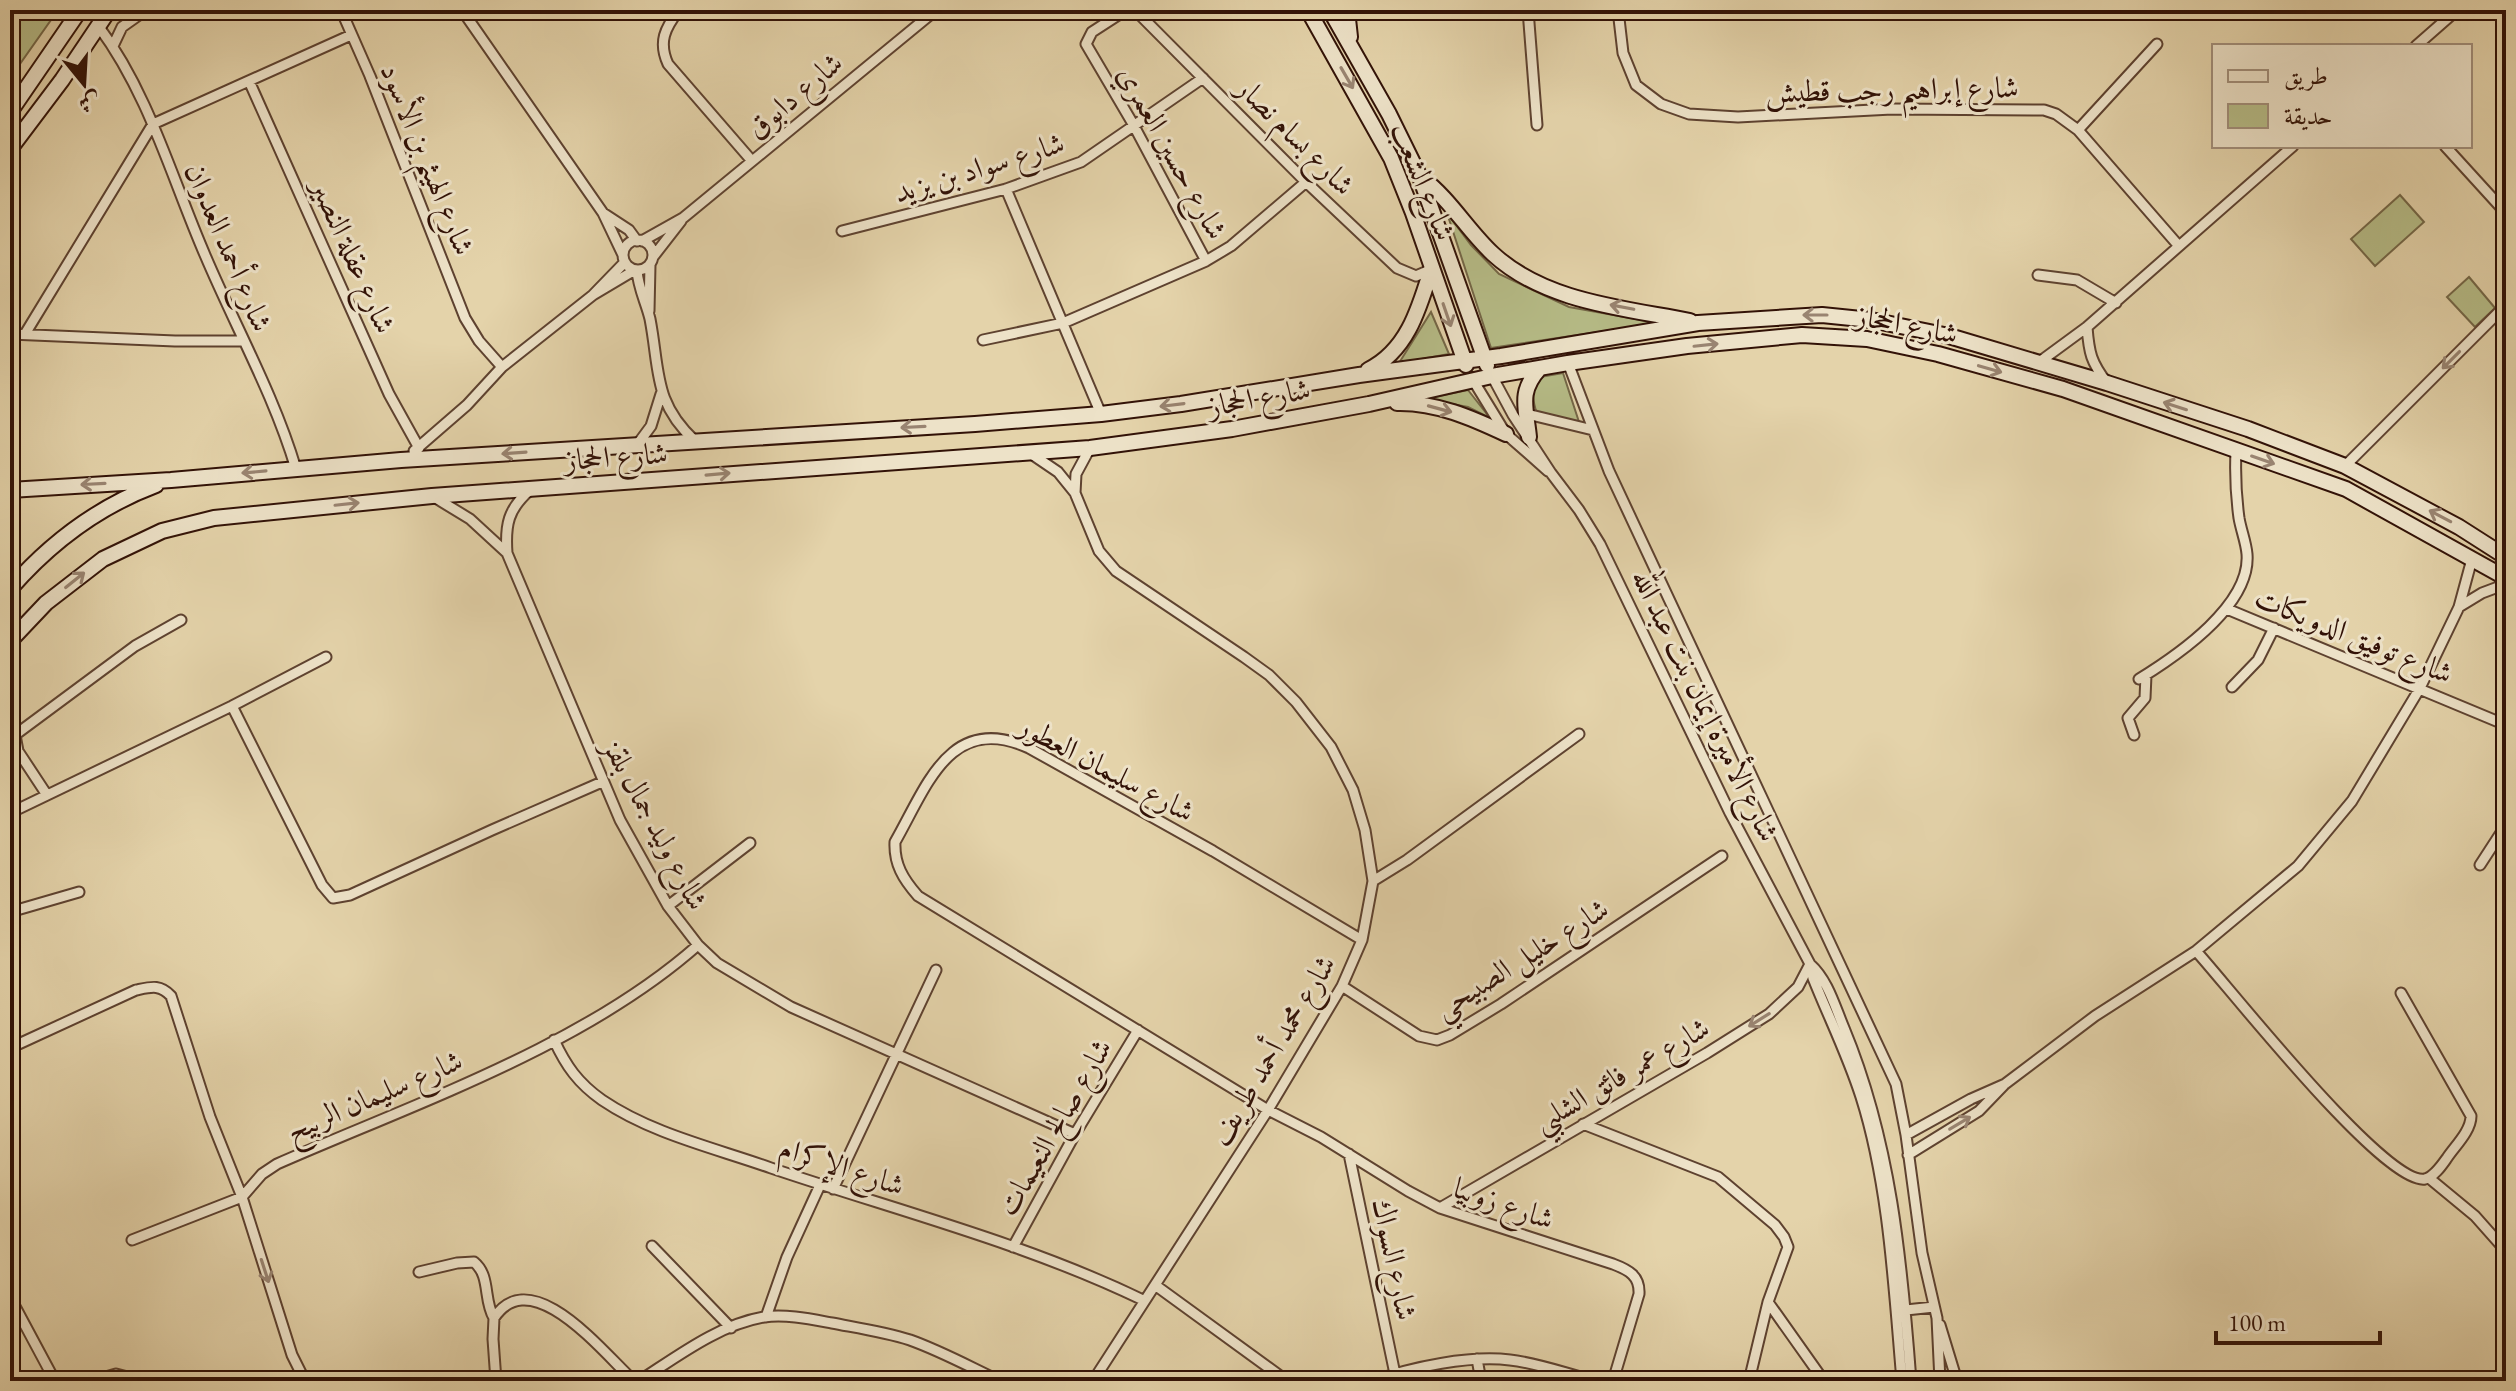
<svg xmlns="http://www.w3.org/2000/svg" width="2516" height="1391" font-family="'EB Garamond',Amiri,serif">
	<rect width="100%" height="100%" fill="#e4d3aa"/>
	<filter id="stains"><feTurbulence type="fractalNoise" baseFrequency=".0025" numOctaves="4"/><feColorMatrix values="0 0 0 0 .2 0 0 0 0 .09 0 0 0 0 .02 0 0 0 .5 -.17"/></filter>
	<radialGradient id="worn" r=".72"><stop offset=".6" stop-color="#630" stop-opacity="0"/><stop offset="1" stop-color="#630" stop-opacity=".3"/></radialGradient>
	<!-- green -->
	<path fill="#b6bc87" stroke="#746747" stroke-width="2" d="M 10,10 L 58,10 L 10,78 Z
		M 2400,195 L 2424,222 L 2375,266 L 2351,239 Z
		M 1447,213 L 1471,245 L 1499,274 L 1569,307 L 1658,323 L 1491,348 Z
		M 2469,277 L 2495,308 L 2475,327 L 2447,297 Z
		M 1431,312 L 1449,354 L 1399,363 Z
		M 1563,373 L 1580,425 L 1537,414 C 1532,399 1531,390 1540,377 Z
		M 1468,390 L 1490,418 L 1468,407 L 1424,399 Z"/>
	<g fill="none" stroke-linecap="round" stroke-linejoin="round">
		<defs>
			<path id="street" d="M 341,10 L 370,76 L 465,318 L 479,341 L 502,367
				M 462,10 L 603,213 L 623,255
				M 679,10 C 665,28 658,42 668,64 L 752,161
				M 1126,10 L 1092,32 L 1086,44 L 1133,124 L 1206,261
				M 1135,10 L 1306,182 L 1397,268 L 1416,276 L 1430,270
				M 1528,10 L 1537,125
				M 1618,10 L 1623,53 L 1636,85 L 1661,104 L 1689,114 L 1738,117 L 1892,109 L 2044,110 L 2056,114 L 2078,130 L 2178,245
				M 99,27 C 149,94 172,179 205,255 C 235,326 274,395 296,469
				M 113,46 L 122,27 L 146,10
				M 2416,46 L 2457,10
				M 249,81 L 389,394 L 419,448
				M 2078,130 L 2157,44
				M 2445,146 L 2506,213
				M 1006,189 L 1101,414
				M 603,213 L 629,230 L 637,241
				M 842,231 L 1006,189 L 1081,162 L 1203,78
				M623 255a15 15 0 1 1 30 0a15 15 0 1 1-30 0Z
				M 642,241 L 683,218 L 936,10
				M 653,257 L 681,221
				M 637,270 C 638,288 646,302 650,319 C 660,371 653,402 695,441
				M 2038,275 L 2077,280 L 2116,303
				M 593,295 L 625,262
				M 649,311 L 650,265
				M 2087,327 C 2089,353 2091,362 2107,383
				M 10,334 L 175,341 L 243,341
				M 25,334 L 153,124 L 351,35
				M 983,340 L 1063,323 L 1206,261 L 1231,246 L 1306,182
				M 1568,363 L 1609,471 L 1896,1084 L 1906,1135 L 1922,1253 L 1937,1318 L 1940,1381
				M 2038,363 L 2087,327 L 2293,146
				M 1492,376 L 1513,415 L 1551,473 L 1579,510 L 1600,544 L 1730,813 L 1810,964 L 1813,978 C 1829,1018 1848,1056 1861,1097 C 1889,1185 1894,1290 1902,1381
				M 1473,380 L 1506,434 L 1548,471
				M 1527,414 L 1593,430
				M 637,445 L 651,426 L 661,394
				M 1090,448 L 1076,474 L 1075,493 L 1099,551 L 1116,571 L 1244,657 L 1269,675 L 1296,702 L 1331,747 L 1353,790 L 1365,830 L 1373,881 L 1362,940 L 1342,986 L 1268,1110 L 1093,1381
				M 414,451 L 467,405 L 502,367 L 593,295 L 635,270
				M 1030,453 L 1058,472 L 1075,493
				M 2345,466 L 2506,305
				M 530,490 C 508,509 505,525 507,553 L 620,820 L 668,906 L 698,945 L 717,963 L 791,1007 L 1075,1134
				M 434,497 L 470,519 L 507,553
				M 2459,607 L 2482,593 L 2506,584
				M 2227,609 L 2506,725
				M 2139,679 C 2178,655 2251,605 2247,554 C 2246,542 2241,530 2239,518 C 2236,496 2235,473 2236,451
				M 2232,687 L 2258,660 L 2274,628
				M 232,706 L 322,885 L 333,898 L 350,895 L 492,830 L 602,782
				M 2134,735 L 2128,718 L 2145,698 L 2146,675
				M 47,795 L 18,751 L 15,735 L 135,646 L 181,620
				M 10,813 L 232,706 L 326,657
				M 2480,865 L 2506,825
				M 1373,881 L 1407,860 L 1579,734
				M 668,906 L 750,843
				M 10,912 L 79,892
				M 1362,940 L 1213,851 L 1029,748 C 950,712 927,786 895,842 C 894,864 903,879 918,896 L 1268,1110 L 1321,1137 L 1408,1191 L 1440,1208 L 1613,1264 C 1629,1270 1640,1276 1639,1294 L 1613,1381
				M 2196,951 C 2228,986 2385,1186 2425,1179 C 2434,1177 2442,1165 2447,1158 C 2455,1146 2471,1131 2471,1116 L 2401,993
				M 1810,964 C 1828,980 1835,1007 1844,1028 C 1891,1141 1902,1261 1911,1381
				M 1342,986 L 1419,1036 L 1437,1040 L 1450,1035 L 1501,1004 L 1722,856
				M 10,1023 L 17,1044
				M 554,1040 C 566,1066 578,1083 602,1100 C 652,1134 715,1148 771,1168 C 895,1210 1025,1243 1143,1300
				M 10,1048 L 136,990 C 151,987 160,984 171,996 L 210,1117 L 242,1197 L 292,1355 L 305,1381
				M 1583,1124 L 1718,1177 L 1775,1225 L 1784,1237 L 1788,1247 L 1768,1302 L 1749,1381
				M 1906,1135 L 1971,1099 L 2005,1084
				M 1349,1154 L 1395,1374
				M 1908,1155 L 1979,1111 L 2005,1084 L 2095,1016 L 2196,951 L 2298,866 L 2352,801 L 2420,688 L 2459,607 L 2472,559
				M 2429,1178 L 2475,1216 L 2506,1251
				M 833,1189 L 936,970
				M 1440,1208 L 1707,1053 L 1769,1014 L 1798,987 L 1810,964
				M 132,1240 L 242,1197 L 262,1174 L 277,1164 C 416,1103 584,1046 698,945
				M 652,1246 L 731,1328
				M 1013,1247 L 1075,1134 L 1138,1030
				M 419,1272 L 457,1263 L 474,1262 C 491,1276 483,1300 494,1318
				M 1155,1285 L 1287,1381
				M 10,1297 L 55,1381
				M 1768,1302 L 1824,1381
				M 1906,1310 L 1934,1307
				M 766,1317 L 787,1257 L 820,1185
				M 1940,1325 L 1957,1381
				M 1477,1359 L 1481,1381
				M 92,1381 L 116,1374 L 143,1381
				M 496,1381 L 493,1339 L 494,1318 C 532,1261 605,1355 634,1381
				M 639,1381 C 678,1356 718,1325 764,1317 C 786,1314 810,1319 832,1323 C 858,1328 885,1332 910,1340 C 941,1351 970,1367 1000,1381
				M 1374,1381 C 1411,1367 1471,1355 1510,1360 C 1538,1363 1567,1374 1595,1381"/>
			<path id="secondary" d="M 1308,10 L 1391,158 L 1413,213 L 1466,365
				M 1330,10 L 1389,114 L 1420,177 L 1487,365
				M 1347,10 L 1350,37
				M 10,112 L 80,10
				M 10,149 L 62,80 L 109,10
				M 1422,178 C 1450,199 1468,231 1493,254 C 1545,302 1624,308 1690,321
				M 1368,370 C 1407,351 1419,309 1431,270
				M 1397,403 C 1436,402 1472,418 1506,434
				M 1529,437 C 1526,407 1518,392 1540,368
				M 10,490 L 171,480 L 401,460 L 975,424 L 1101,414 L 1181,404 L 1359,375 L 1501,356 L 1698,323 L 1822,315 L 1871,320 L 1949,336 L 2107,383 L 2248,429 L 2345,466 L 2459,527 L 2506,557
				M 10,589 C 51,542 97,507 156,485
				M 10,641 L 46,603 L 103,559 L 162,531 L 214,518 L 432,496 L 1090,448 L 1232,429 L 1369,404 L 1492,376 L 1568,363 L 1687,346 L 1802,335 L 1867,339 L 1938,354 L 2063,389 L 2346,489 L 2506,578"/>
		</defs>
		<!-- street casing -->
		<use href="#street" stroke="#5e4230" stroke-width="13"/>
		<!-- secondary casing -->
		<use href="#secondary" stroke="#321207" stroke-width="18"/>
		<!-- street -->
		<use href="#street" stroke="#ede2c8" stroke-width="9"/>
		<!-- secondary -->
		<use href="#secondary" stroke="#ede2c8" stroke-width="14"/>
	</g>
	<!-- one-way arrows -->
	<defs><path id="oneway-shaft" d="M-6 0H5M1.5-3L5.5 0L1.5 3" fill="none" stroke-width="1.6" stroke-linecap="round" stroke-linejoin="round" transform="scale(2)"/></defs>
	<g stroke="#998471">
		<use href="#oneway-shaft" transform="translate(1347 78) rotate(60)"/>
		<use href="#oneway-shaft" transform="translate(1622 307) rotate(-169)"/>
		<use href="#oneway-shaft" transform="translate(1447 315) rotate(71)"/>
		<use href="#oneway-shaft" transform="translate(1815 315) rotate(180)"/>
		<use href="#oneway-shaft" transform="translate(1706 345) rotate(-6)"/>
		<use href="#oneway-shaft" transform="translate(2451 360) rotate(135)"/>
		<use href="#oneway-shaft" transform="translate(1990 369) rotate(16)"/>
		<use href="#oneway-shaft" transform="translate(1172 405) rotate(173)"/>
		<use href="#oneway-shaft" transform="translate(2175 406) rotate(-162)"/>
		<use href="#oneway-shaft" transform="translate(1440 409) rotate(15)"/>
		<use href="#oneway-shaft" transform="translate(913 427) rotate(177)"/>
		<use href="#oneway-shaft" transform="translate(514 453) rotate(176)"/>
		<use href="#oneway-shaft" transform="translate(2263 460) rotate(19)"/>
		<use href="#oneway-shaft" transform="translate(254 472) rotate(175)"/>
		<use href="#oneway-shaft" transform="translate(718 474) rotate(-5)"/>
		<use href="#oneway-shaft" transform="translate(93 484) rotate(177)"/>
		<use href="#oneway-shaft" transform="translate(347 504) rotate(-6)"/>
		<use href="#oneway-shaft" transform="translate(2440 516) rotate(-152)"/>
		<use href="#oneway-shaft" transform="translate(75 580) rotate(-39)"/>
		<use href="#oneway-shaft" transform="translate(1759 1020) rotate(148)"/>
		<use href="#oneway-shaft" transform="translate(1960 1123) rotate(-31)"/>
		<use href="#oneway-shaft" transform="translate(265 1271) rotate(72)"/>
	</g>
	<g text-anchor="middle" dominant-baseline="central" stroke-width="6" stroke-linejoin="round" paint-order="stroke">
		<!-- street labels -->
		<g font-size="30" fill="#321207" stroke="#ede2c8">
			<text transform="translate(1892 89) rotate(-1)">شارع إبراهيم رجب قطيش</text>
			<text transform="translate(794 95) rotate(-40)">شارع دابوق</text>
			<text transform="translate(1296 136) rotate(45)">شارع بسام نصار</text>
			<text transform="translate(1173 152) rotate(61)">شارع حسين العمري</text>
			<text transform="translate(428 159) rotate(68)">شارع الهيثم بن الأسود</text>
			<text transform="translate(979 167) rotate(-17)">شارع سواد بن يزيد</text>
			<text transform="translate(1424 181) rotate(68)">شارع الشعب</text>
			<text transform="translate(229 247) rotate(67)">شارع أحمد العدوان</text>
			<text transform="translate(354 256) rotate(66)">شارع عقلة النصير</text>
			<text transform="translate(1907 324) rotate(11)">شارع الحجاز</text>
			<text transform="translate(1259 397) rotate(-10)">شارع الحجاز</text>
			<text transform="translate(616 456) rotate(-4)">شارع الحجاز</text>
			<text transform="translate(2354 635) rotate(22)">شارع توفيق الدويكات</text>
			<text transform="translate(1706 705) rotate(64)">شارع الأميرة إيمان بنت عبد الله</text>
			<text transform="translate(1107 768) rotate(28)">شارع سليمان العطور</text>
			<text transform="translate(656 824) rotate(62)">شارع وليد جمال بلقز</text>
			<text transform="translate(1521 958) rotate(-32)">شارع خليل الصبيحي</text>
			<text transform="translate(1272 1050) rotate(-59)">شارع محمد أحمد طريف</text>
			<text transform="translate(1621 1074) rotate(-30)">شارع عمر فائق الشلبي</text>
			<text transform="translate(374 1095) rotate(-23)">شارع سليمان الربيح</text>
			<text transform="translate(1054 1127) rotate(-60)">شارع صالح النعيمات</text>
			<text transform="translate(842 1166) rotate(18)">شارع الإكرام</text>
			<text transform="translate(1504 1203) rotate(19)">شارع زوبيا</text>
			<text transform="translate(1395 1259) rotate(78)">شارع السواك</text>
		</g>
	</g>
	<!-- margin -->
	<rect width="2516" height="1391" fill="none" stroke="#e4d3aa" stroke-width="40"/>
	<rect x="12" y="12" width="2492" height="1367" fill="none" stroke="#321207" stroke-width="4"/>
	<rect x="20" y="20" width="2476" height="1351" fill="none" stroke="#321207" stroke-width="2"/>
	<!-- legend -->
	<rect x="2212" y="44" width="260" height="104" fill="#ede2c8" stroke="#a28f7b" stroke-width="2"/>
	<rect x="2228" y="70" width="40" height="12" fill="#ede2c8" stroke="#a28f7b" stroke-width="2"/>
	<text x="2284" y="84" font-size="24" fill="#321207">طريق</text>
	<rect x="2228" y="104" width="40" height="24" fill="#b6bc87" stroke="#a28f7b" stroke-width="2"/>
	<text x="2284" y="124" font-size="24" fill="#321207">حديقة</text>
	<!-- north arrow -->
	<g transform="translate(84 84) rotate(162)" stroke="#ede2c8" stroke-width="6" paint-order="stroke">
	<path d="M0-6L14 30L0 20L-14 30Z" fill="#321207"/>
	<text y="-12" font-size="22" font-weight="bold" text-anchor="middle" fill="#321207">ش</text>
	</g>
	<!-- scale -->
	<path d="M2216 1331v12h164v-12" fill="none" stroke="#321207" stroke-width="4"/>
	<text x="2228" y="1331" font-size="24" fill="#321207" stroke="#ede2c8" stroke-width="6" paint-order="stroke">100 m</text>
	<rect width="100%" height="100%" filter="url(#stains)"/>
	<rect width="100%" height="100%" fill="url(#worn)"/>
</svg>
